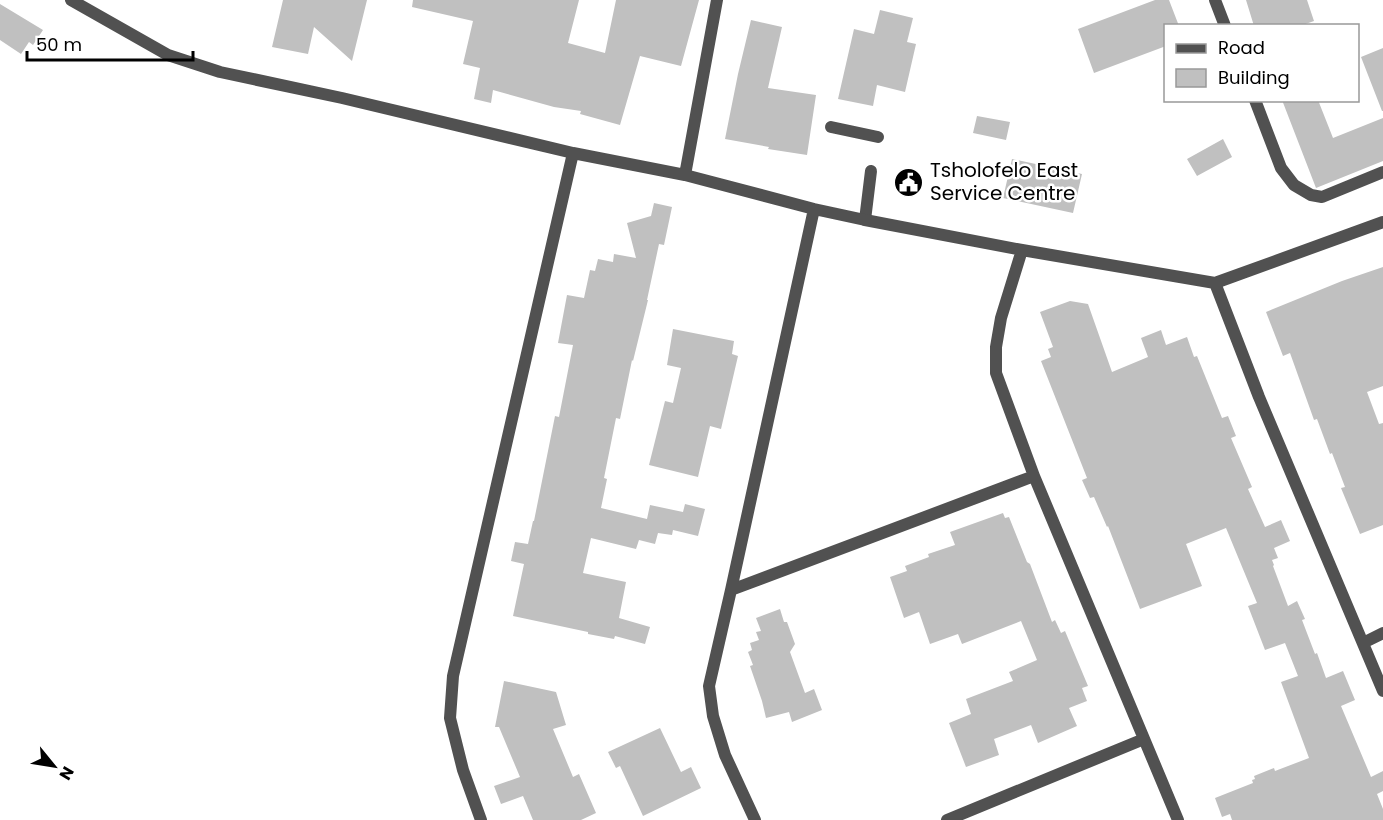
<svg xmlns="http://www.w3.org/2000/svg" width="1383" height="820" font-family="Poppins,sans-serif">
	<rect width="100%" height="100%" fill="#fff"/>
	<!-- building -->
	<path fill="#c0c0c0" d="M 283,0 L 367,0 L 352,61 L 314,27 L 308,54 L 272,47 Z
		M 413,0 L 579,0 L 568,43 L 605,53 L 616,0 L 699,0 L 681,66 L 640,56 L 620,125 L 580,114 L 581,111 L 554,107 L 493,90 L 491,103 L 474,99 L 480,68 L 463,64 L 473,21 L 412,7 Z
		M 1155,0 L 1169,0 L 1179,26 L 1166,26 L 1166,46 L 1094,73 L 1078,29 Z
		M 1246,0 L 1307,0 L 1314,21 L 1300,26 L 1254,26 Z
		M 0,4 L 43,30 L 33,45 L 29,42 L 21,54 L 0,40 Z
		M 880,10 L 913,18 L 907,42 L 916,44 L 905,92 L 877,85 L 873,106 L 838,99 L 854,29 L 874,34 Z
		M 751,20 L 782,27 L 768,88 L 816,95 L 807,155 L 768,149 L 769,147 L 725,139 L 738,74 Z
		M 1383,48 L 1383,111 L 1382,111 L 1361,57 Z
		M 1282,100 L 1318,100 L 1333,138 L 1383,118 L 1383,161 L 1316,188 Z
		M 977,116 L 1010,122 L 1006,140 L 973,133 Z
		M 1223,139 L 1232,157 L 1197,176 L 1187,159 Z
		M 1012,159 L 1082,174 L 1073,213 L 1003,198 Z
		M 654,203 L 672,207 L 664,245 L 659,244 L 647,300 L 648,300 L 633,361 L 632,360 L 620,419 L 616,418 L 604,478 L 607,479 L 601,508 L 647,519 L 650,505 L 683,512 L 685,504 L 705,509 L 698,536 L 673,530 L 672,535 L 658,533 L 655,544 L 639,540 L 636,549 L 591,538 L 583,573 L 626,582 L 619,618 L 650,627 L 645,644 L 615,636 L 614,639 L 588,634 L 588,632 L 513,616 L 524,564 L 511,561 L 515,542 L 528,544 L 533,521 L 534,521 L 555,416 L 559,417 L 573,345 L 558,343 L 567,295 L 584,298 L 590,270 L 595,271 L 598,259 L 613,262 L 614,254 L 636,258 L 627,223 L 651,216 Z
		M 1383,267 L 1383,386 L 1367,392 L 1379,424 L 1383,423 L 1383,525 L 1360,534 L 1341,488 L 1345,487 L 1332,453 L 1330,454 L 1317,419 L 1314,420 L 1290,353 L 1283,356 L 1266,312 L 1342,281 Z
		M 1070,301 L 1088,304 L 1112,372 L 1148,357 L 1141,338 L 1161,330 L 1166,345 L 1187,337 L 1194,357 L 1197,356 L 1222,418 L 1228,416 L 1236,436 L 1231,438 L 1252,487 L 1248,489 L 1265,527 L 1281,520 L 1290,541 L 1274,548 L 1278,558 L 1272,560 L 1274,565 L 1273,566 L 1288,606 L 1297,601 L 1305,619 L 1302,620 L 1315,654 L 1317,653 L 1326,678 L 1343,671 L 1355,700 L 1341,706 L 1371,777 L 1383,771 L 1383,791 L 1377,794 L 1383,809 L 1383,820 L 1232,820 L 1230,814 L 1222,817 L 1215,798 L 1253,783 L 1252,780 L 1255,779 L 1254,776 L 1274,768 L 1275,771 L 1309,758 L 1281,682 L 1298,676 L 1285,643 L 1265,650 L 1248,606 L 1257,603 L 1226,528 L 1186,544 L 1202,586 L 1140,609 L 1108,526 L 1107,527 L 1094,497 L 1090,498 L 1082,480 L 1087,478 L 1041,361 L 1051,357 L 1048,349 L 1053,347 L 1040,312 Z
		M 673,329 L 734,341 L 732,354 L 738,356 L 721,429 L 710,426 L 698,477 L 649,465 L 665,401 L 673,403 L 681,368 L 667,365 Z
		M 1003,513 L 1005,518 L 1009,517 L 1027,562 L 1030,564 L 1052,622 L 1055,620 L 1061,633 L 1065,631 L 1088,686 L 1082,688 L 1087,701 L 1069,708 L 1077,726 L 1038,743 L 1031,725 L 994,739 L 999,755 L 966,767 L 949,723 L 971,714 L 966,699 L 1013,681 L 1009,672 L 1037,660 L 1021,621 L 962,644 L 958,634 L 930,644 L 919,612 L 904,618 L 890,577 L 907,571 L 905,566 L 929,557 L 928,554 L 955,545 L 950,532 Z
		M 780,609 L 784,622 L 787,622 L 795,644 L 790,652 L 805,693 L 814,689 L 822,710 L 792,722 L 789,712 L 766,718 L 762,701 L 750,666 L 753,665 L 748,652 L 752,650 L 750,643 L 759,640 L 756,632 L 761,631 L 756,618 Z
		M 504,681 L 556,692 L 566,725 L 553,729 L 573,777 L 579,774 L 596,813 L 581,820 L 533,820 L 523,796 L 501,804 L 494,786 L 520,777 L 499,727 L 495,727 Z
		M 660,728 L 681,772 L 691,767 L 701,788 L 643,816 L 620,766 L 616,768 L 608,752 Z"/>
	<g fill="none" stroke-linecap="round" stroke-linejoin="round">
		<!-- lane -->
		<path stroke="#515151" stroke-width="12" d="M 831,127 L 878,137
			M 865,220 L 871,171"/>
		<!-- street -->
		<path stroke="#515151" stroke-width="12" d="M 71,0 L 168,55 L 220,72 L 342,98 L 573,153 L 685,175 L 814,209 L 865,220 L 1022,250 L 1215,283 L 1383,222
			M 1215,0 L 1225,26
			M 1255,100 L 1281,168 L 1294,185 L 1311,195 L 1322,197 L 1383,172
			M 685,175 L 717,0
			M 1022,250 L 1001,318 L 996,347 L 996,373 L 1034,476 L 1178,820
			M 1215,283 L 1259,397 L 1383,691
			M 731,590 L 1034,476
			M 1363,643 L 1383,633
			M 481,820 L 463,770 L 450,718 L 453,676 L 573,153
			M 755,820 L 725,755 L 713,716 L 709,686 L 731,590 L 814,209
			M 947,820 L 1144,739"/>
	</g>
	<!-- icons -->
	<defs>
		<symbol id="civic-disc" viewBox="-11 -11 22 22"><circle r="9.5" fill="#000" stroke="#fff"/><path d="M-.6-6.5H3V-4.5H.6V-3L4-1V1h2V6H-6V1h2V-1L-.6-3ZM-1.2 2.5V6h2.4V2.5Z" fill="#fff"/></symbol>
	</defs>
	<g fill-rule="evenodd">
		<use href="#civic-disc" x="892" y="166" width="33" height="33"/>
	</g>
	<g text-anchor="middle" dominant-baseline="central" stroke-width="5" stroke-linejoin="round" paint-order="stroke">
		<!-- poi labels -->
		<g font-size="20" fill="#000" stroke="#fff" text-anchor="start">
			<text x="930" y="170">Tsholofelo East<tspan x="930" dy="23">Service Centre</tspan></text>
		</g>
	</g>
	<!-- legend -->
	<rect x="1164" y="24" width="195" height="78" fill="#ffffff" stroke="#999999" stroke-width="1.5"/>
	<rect x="1176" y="44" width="30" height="9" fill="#515151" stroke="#999999" stroke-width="1.5"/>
	<text x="1218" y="54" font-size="18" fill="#000000">Road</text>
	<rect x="1176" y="69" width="30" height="18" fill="#c0c0c0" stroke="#999999" stroke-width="1.5"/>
	<text x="1218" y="84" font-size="18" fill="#000000">Building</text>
	<!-- north arrow -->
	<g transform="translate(54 766) rotate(120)" stroke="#ffffff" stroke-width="4.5" paint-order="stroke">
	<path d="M0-4.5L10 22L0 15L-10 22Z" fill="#000000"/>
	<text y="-9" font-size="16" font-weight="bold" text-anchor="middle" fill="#000000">N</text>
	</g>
	<!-- scale -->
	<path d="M27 51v9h166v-9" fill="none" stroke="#000000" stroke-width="3"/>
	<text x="36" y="51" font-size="18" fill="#000000" stroke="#ffffff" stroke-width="4.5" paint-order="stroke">50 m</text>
</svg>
